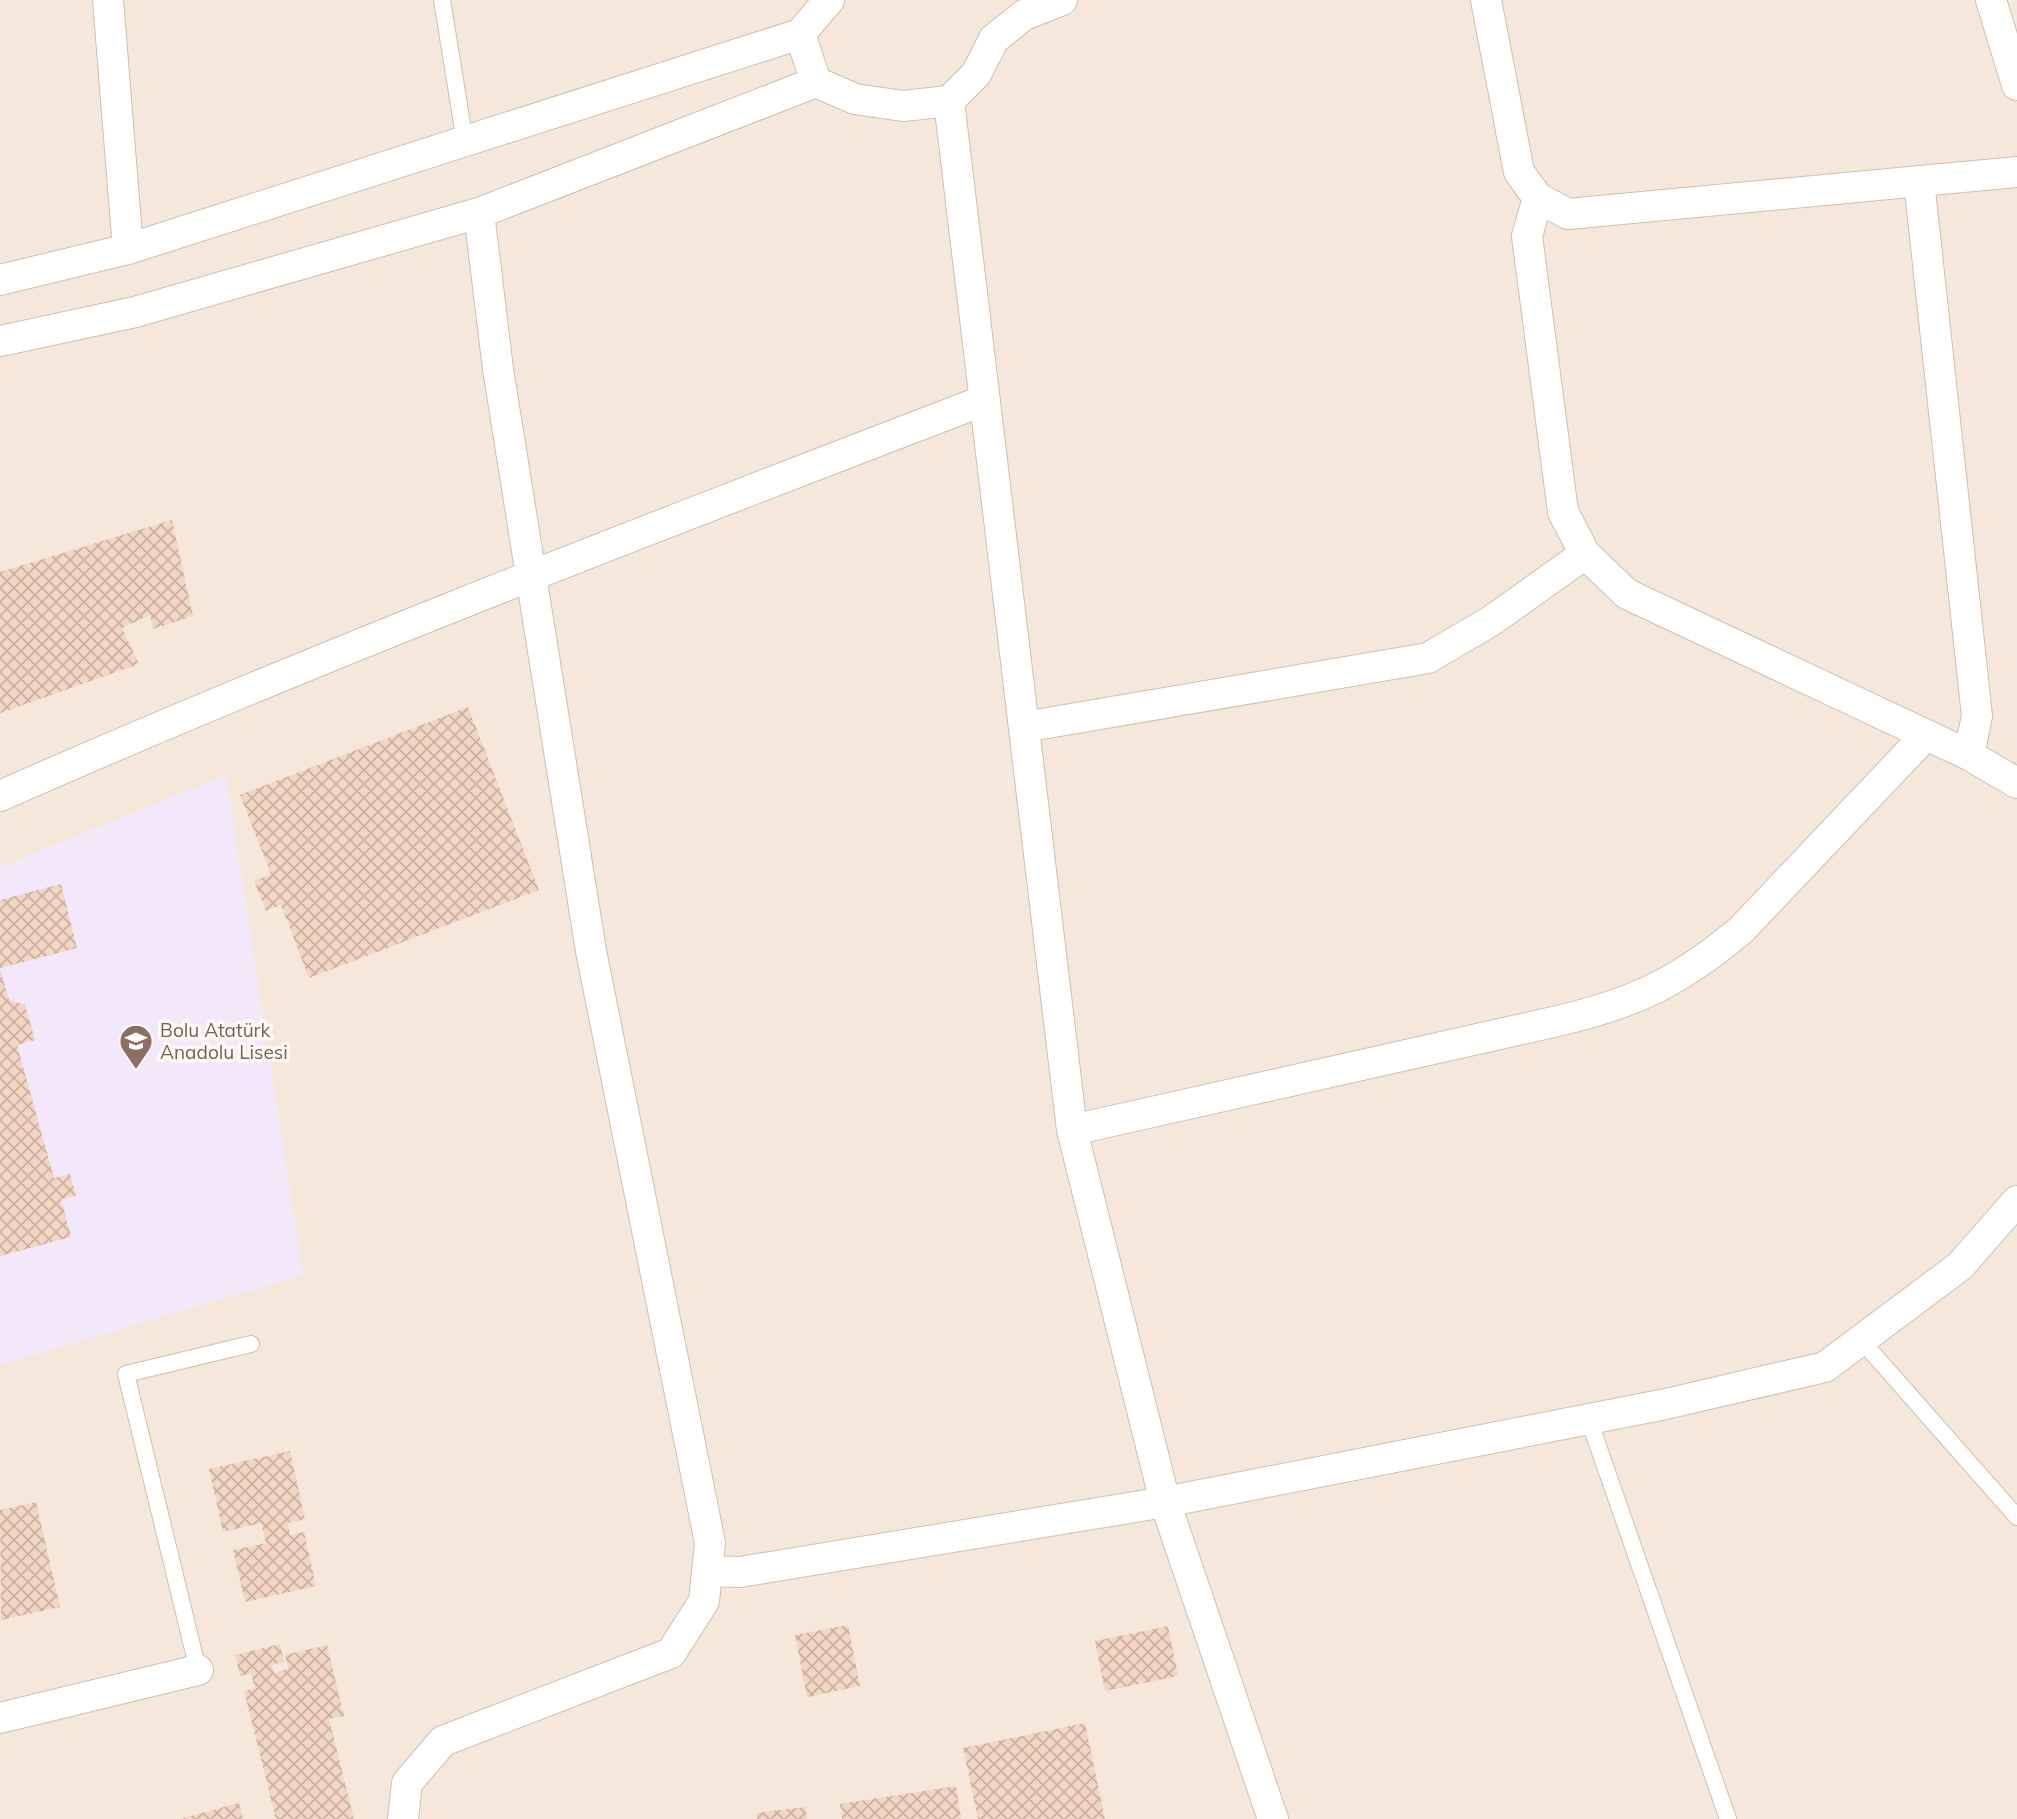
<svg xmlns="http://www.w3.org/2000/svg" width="2017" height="1819" font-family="Mulish,sans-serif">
	<defs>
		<pattern id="building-cross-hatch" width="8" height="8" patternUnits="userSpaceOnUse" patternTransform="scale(1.75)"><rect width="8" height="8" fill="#f3d5c3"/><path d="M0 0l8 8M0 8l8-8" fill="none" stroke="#cab0a1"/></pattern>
	</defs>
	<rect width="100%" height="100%" fill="#fdf6ec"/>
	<!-- residential -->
	<path fill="#f5e8da" d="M 0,0 L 2017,0 L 2017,1819 L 0,1819 Z"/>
	<!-- education -->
	<path fill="#f3e8fa" d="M 226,775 L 303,1275 L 0,1365 L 0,867 Z"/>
	<!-- building -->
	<path fill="url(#building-cross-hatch)" d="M 172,520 L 193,616 L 153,629 L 150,615 L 122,628 L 139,664 L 0,713 L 0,572 Z
		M 468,707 L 539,890 L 309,978 L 281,905 L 266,911 L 254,881 L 271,874 L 240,795 Z
		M 61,884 L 77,948 L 0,968 L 0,900 Z
		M 0,969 L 9,1000 L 25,1005 L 35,1040 L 17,1045 L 54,1178 L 70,1174 L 76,1196 L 61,1199 L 71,1237 L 0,1256 Z
		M 290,1451 L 305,1519 L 288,1523 L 290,1535 L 304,1532 L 316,1586 L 245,1602 L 233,1550 L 266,1543 L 261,1523 L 223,1532 L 209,1469 Z
		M 36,1502 L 60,1607 L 1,1620 L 0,1510 Z
		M 848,1625 L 860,1686 L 807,1697 L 795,1635 Z
		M 1168,1626 L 1178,1676 L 1105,1691 L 1095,1641 Z
		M 280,1644 L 284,1662 L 272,1665 L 274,1673 L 288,1669 L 285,1655 L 327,1645 L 344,1716 L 329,1719 L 354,1819 L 276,1819 L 244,1691 L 255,1688 L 251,1673 L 240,1676 L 235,1655 Z
		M 1085,1723 L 1105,1819 L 978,1819 L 963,1748 Z
		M 956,1786 L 961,1819 L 842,1819 L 840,1804 Z
		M 239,1803 L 243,1819 L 183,1819 L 183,1818 Z
		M 805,1807 L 807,1819 L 757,1819 L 756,1813 Z"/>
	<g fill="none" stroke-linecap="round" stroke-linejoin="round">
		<defs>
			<path id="service" d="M 442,0 L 465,142
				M 1861,1340 L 2017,1517
				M 1589,1420 L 1728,1819
				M 198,1670 L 126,1374 L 251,1344"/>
			<path id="minor" d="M 108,0 L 128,249
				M 829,0 L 800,34 L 816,82 L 855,99 L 903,106 L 949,101 L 976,74 L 994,39 L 1024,15 L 1062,0
				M 1486,0 L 1519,172 L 1538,198 L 1568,214 L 2017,172
				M 1991,0 L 2017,85
				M 949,101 L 1072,1130 L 1165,1502 L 1273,1819
				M 1919,181 L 1977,716 L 1969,755
				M 1538,198 L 1527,236 L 1563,512 L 1585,554 L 1627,594 L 1969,755 L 2017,783
				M 0,280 L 128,249 L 800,34
				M 0,341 L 135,312 L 479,213 L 816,82
				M 1024,727 L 1428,658 L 1491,621 L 1585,554
				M 0,796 C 324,653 655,527 985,400
				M 1072,1130 L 1562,1020 C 1638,1002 1681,980 1741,930 L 1926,735
				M 707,1571 L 740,1572 L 1165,1502 L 1666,1404 L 1825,1367 L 1960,1266 L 2017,1201
				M 0,1718 L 198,1670
				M 403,1819 L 407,1783 L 443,1741 L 671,1653 L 704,1601 L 710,1543 L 591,951 L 498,369 L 479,213"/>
		</defs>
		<!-- service casing -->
		<use href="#service" stroke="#d1beb0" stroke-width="18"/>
		<!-- minor casing -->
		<use href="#minor" stroke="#d1beb0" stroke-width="32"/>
		<!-- service -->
		<use href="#service" stroke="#fff" stroke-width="16"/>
		<!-- minor -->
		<use href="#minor" stroke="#fff" stroke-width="30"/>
	</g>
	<!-- icons -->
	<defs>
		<symbol id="school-pin" viewBox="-11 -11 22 30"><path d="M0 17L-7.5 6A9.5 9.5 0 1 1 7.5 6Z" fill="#8d6e63" stroke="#fffaf3"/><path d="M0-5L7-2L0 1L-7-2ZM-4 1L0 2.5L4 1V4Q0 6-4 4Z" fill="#fff"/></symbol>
	</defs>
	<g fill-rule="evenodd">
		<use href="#school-pin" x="117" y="1022" width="38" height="52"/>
	</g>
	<g text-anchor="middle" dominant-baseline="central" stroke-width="7" stroke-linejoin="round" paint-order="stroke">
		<!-- education labels -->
		<g font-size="19" fill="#785e54" stroke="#fffaf3" text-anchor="start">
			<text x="160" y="1030">Bolu Atatürk<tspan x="160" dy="22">Anadolu Lisesi</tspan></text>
		</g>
	</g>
</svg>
